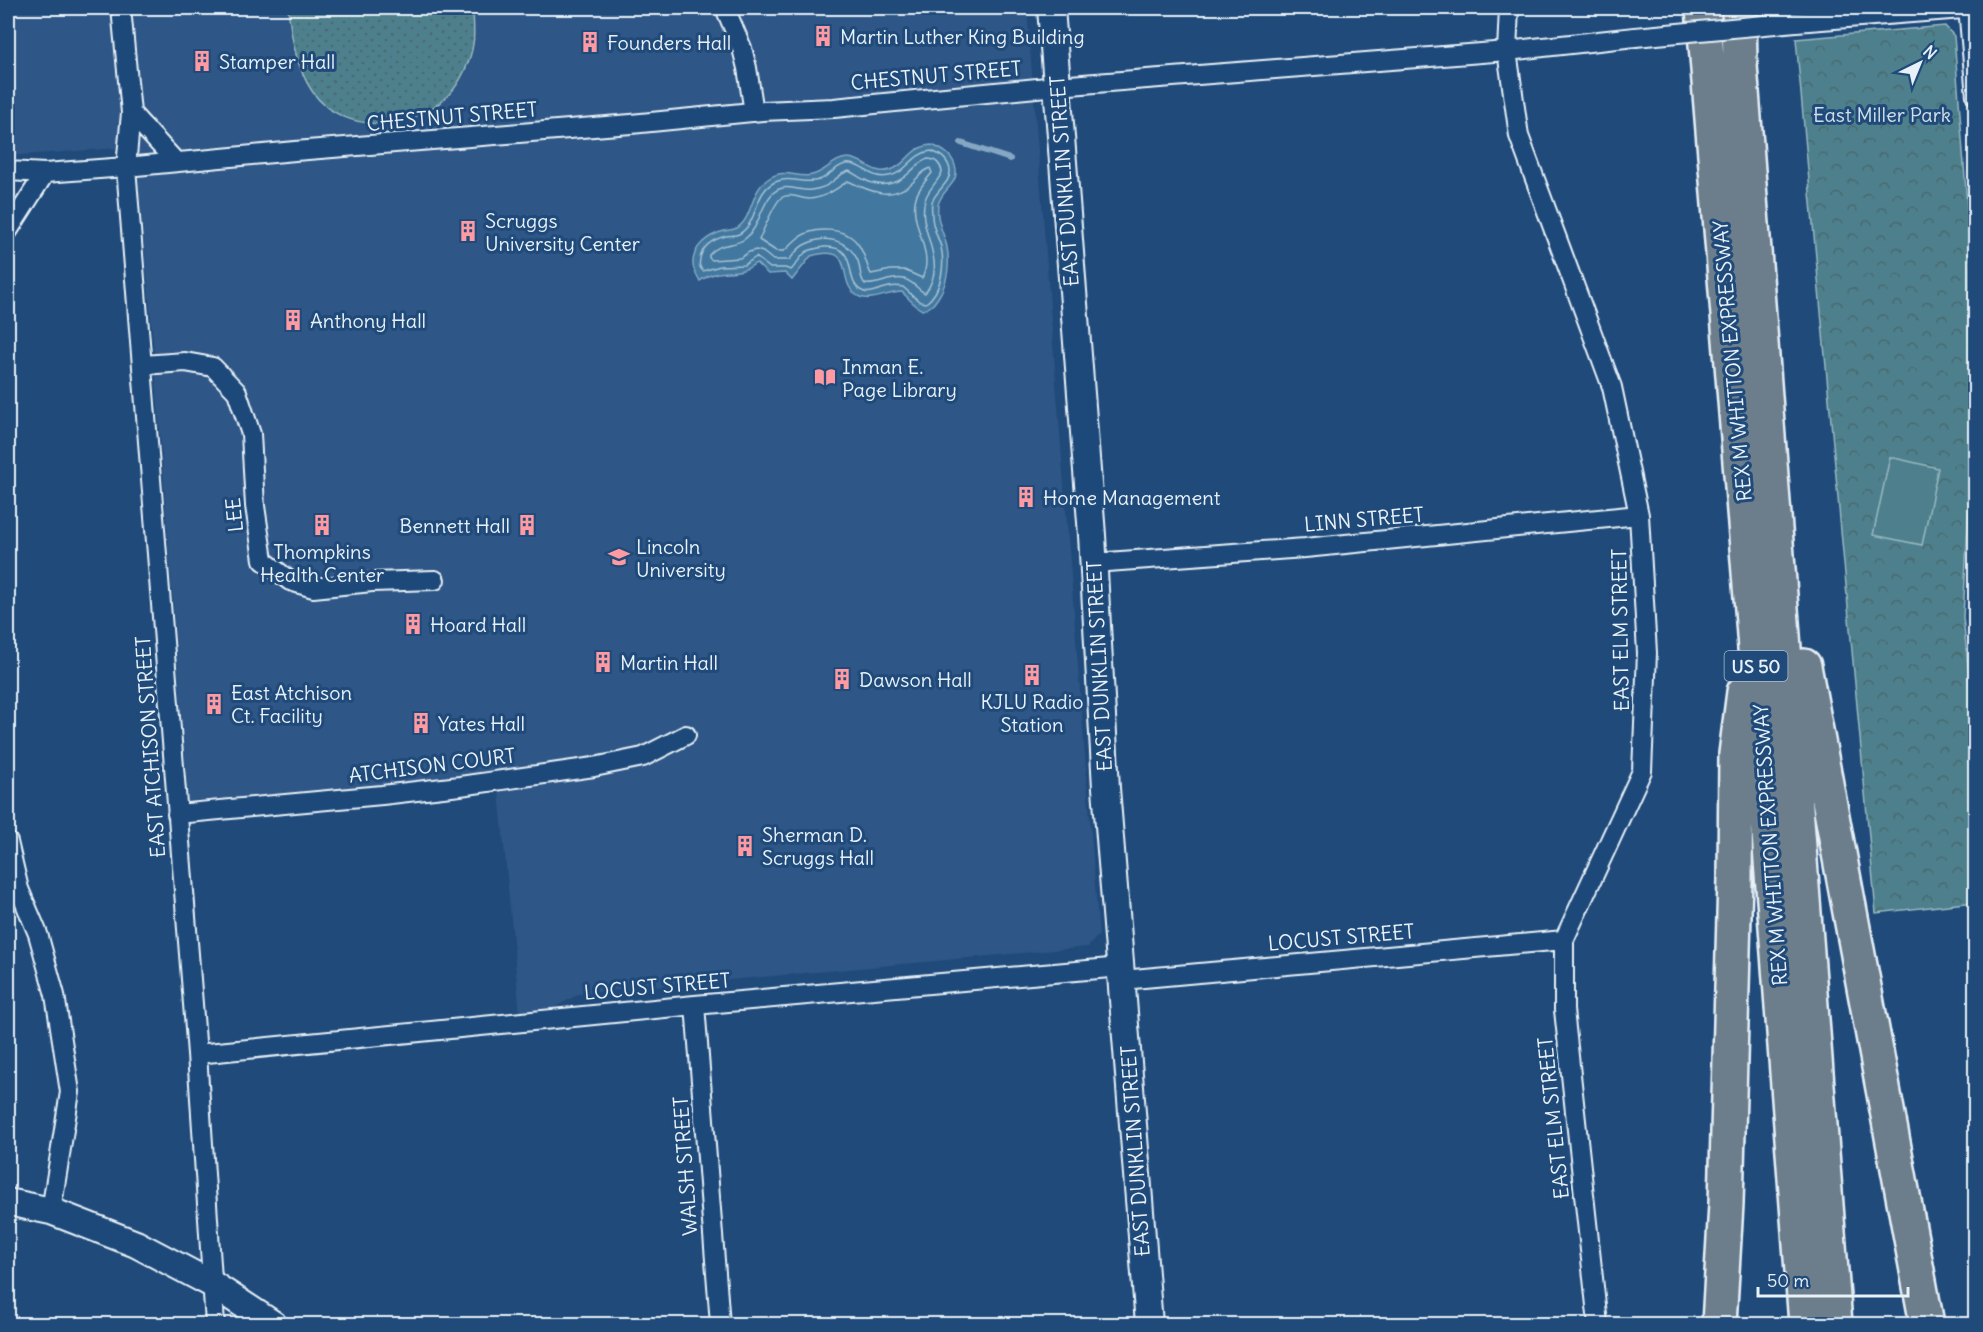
<svg xmlns="http://www.w3.org/2000/svg" width="1983" height="1332" font-family="Delius,sans-serif">
	<defs>
		<pattern id="grass-dots" width="8" height="8" patternUnits="userSpaceOnUse" patternTransform="scale(1.5)"><rect width="8" height="8" fill="#4d808c"/><path d="M2 2h.1M6 6h.1" fill="none" stroke="#4a676e" stroke-width="1.8" stroke-linecap="round"/></pattern>
		<pattern id="forest-crowns" width="20" height="18" patternUnits="userSpaceOnUse" patternTransform="scale(1.5)"><rect width="20" height="18" fill="#4d808c"/><path d="M2 6a3 3 0 1 1 6 0M12 15a3 3 0 1 1 6 0" fill="none" stroke="#4a676e"/></pattern>
	</defs>
	<rect width="100%" height="100%" fill="#1f4a7a"/>
	<filter id="ink" filterUnits="userSpaceOnUse"><feTurbulence type="fractalNoise" baseFrequency=".0167" numOctaves="2"/><feDisplacementMap in="SourceGraphic" scale="12" xChannelSelector="R" yChannelSelector="G"/><feConvolveMatrix kernelMatrix="1 2 1 2 8 2 1 2 1" color-interpolation-filters="sRGB"/></filter>
	<g filter="url(#ink)">
		<!-- built -->
		<path fill="#2d5686" d="M 8,8 L 1027,8 L 1099,935 L 1088,947 L 579,994 L 543,1014 L 520,1015 L 497,772 L 371,789 L 188,801 L 153,342 L 135,147 L 8,156 Z"/>
		<!-- grass -->
		<path fill="url(#grass-dots)" stroke="#9ab8c2" stroke-width="1.5" d="M 288,8 L 473,8 C 473,19 475,33 473,44 C 471,59 462,79 453,90 C 418,131 344,138 312,91 C 296,67 291,36 288,8 Z"/>
		<!-- forest -->
		<path fill="url(#forest-crowns)" stroke="#9ab8c2" stroke-width="1.5" d="M 1945,26 L 1954,36 L 1976,320 L 1976,440 L 1968,524 L 1963,617 L 1976,743 L 1975,902 L 1876,913 L 1796,39 Z"/>
		<!-- pitch -->
		<path fill="#4d808c" stroke="#9ab8c2" stroke-width="1.5" d="M 1890,457 L 1938,468 L 1922,545 L 1873,535 Z"/>
		<!-- water -->
		<path fill="#42789f" stroke="#84a8c3" stroke-width="1.5" d="M 932,145 C 944,150 954,156 956,170 C 958,185 939,192 938,206 C 936,221 944,233 947,247 C 950,263 948,282 939,296 C 934,304 931,308 922,310 L 916,306 L 902,292 C 889,292 872,302 860,297 C 833,285 860,242 811,256 L 792,280 L 785,273 L 768,274 L 756,263 C 736,279 721,265 700,281 C 698,277 693,270 693,265 C 692,247 708,235 724,231 C 728,230 733,230 737,228 C 753,218 750,191 768,179 C 785,167 798,179 812,175 C 826,172 834,158 848,158 C 864,158 873,176 890,170 C 908,165 908,147 932,145 Z"/>
		<g fill="none" stroke-linecap="round" stroke-linejoin="round">
			<!-- shore -->
			<path stroke="#a6c1d4" stroke-width="1.5" d="M 931,151 C 940,154 948,159 950,170 C 951,183 936,190 932,202 C 931,206 932,211 932,216 C 932,227 938,237 941,247 C 945,265 942,291 926,303 L 920,302 L 903,287 C 897,286 891,286 885,288 C 877,290 870,295 862,291 C 842,281 861,245 824,247 C 818,248 811,249 806,252 C 800,257 796,265 791,270 L 785,268 L 770,268 L 756,257 L 744,265 L 720,266 L 703,271 C 699,267 699,265 700,259 C 702,246 714,239 726,236 C 730,235 735,236 739,234 C 759,223 753,192 775,182 C 790,175 804,185 819,180 C 831,176 838,162 851,164 C 865,166 871,180 889,176 C 907,173 912,153 931,151 Z
				M 928,159 C 936,159 941,165 942,172 C 938,182 928,189 925,200 C 916,232 950,261 925,293 C 918,290 913,281 904,279 C 890,276 878,286 865,284 C 859,277 861,269 858,261 C 849,240 826,234 806,244 C 798,247 794,255 789,260 L 773,260 L 763,252 L 756,250 L 749,252 L 740,258 L 712,260 L 709,258 L 709,255 C 722,240 734,248 746,238 C 760,226 760,207 772,194 C 784,181 797,192 811,190 C 819,189 828,186 833,181 C 839,177 841,173 849,171 C 854,173 859,178 865,180 C 880,188 897,185 909,173 C 915,168 920,161 928,159 Z
				M 930,168 L 932,173 C 926,180 919,188 916,197 C 908,224 936,253 922,278 L 904,270 L 891,270 L 871,274 C 866,264 865,254 858,244 C 846,227 814,226 798,238 C 793,242 789,247 784,251 L 776,251 L 759,240 C 762,233 775,202 781,198 C 790,192 800,199 809,199 C 825,198 836,189 848,181 C 869,191 890,201 911,184 C 918,178 922,171 930,168 Z"/>
			<!-- stream -->
			<path stroke="#84a8c3" stroke-width="6" d="M 961,143 L 1010,159"/>
			<defs>
				<path id="street" d="M 121,8 L 131,113 L 126,167 L 197,1054 L 215,1324
					M 725,8 L 742,48 L 747,68 L 754,112
					M 1509,8 L 1507,51 L 1519,136 L 1612,387 L 1639,515 L 1647,653 L 1642,771 L 1564,940 L 1564,1010 L 1598,1324
					M 1968,8 L 1976,96
					M 1796,22 L 1976,8
					M 131,113 L 176,162
					M 8,171 L 45,173 L 126,167 L 295,151 L 631,124 L 762,111 L 834,108 L 1057,86 L 1507,51 L 1635,37
					M 8,231 L 45,173
					M 143,365 L 185,362 L 213,367 L 237,392 L 251,434 L 255,506 L 263,560 L 290,581 L 313,588 L 372,582 L 435,580
					M 1093,563 L 1305,548 L 1639,515
					M 177,814 L 382,795 L 460,786 L 594,767 L 643,757 L 686,735
					M 8,842 L 19,889 L 38,934 L 55,995 L 70,1092 L 51,1211
					M 1122,980 L 1564,940
					M 695,1005 L 720,1324
					M 197,1054 L 695,1005 L 1121,967"/>
				<path id="secondary" d="M 1051,8 L 1092,535 L 1106,788 L 1149,1324
					M 8,1202 L 51,1211 L 136,1244 L 212,1284 L 273,1324"/>
				<path id="highway" d="M 1703,8 L 1753,622 L 1806,1324
					M 1739,8 L 1740,65 L 1835,1324
					M 1804,666 L 1927,1324
					M 1719,1324 L 1726,1204 L 1735,879 L 1736,754 L 1744,692"/>
			</defs>
			<!-- street casing -->
			<use href="#street" stroke="#e8f1f8" stroke-width="22"/>
			<!-- secondary casing -->
			<use href="#secondary" stroke="#e8f1f8" stroke-width="30"/>
			<!-- highway casing -->
			<use href="#highway" stroke="#e8f1f8" stroke-width="38"/>
			<!-- street -->
			<use href="#street" stroke="#1f4a7a" stroke-width="18"/>
			<!-- secondary -->
			<use href="#secondary" stroke="#1f4a7a" stroke-width="26"/>
			<!-- highway -->
			<use href="#highway" stroke="#6c7d8b" stroke-width="33"/>
			<defs>
				<path id="street-bridge" d="M 1635,37 L 1796,22"/>
			</defs>
			<!-- street-bridge casing -->
			<use href="#street-bridge" stroke="#e8f1f8" stroke-width="22" stroke-linecap="butt"/>
			<!-- street-bridge -->
			<use href="#street-bridge" stroke="#1f4a7a" stroke-width="18"/>
		</g>
	</g>
	<!-- icons -->
	<defs>
		<symbol id="building-bare" viewBox="-9 -9 18 18"><path d="M-4-6H4V6H1V3H-1V6H-4ZM-2.5-4.3h1.7v1.8h-1.7ZM.8-4.3h1.7v1.8H.8ZM-2.5-1h1.7V.8h-1.7ZM.8-1h1.7V.8H.8Z" fill="#ff9aa2" stroke="#1f4a7a" stroke-width="2.5" paint-order="stroke"/></symbol>
		<symbol id="library-bare" viewBox="-9 -9 18 18"><path d="M-6-4Q-3-5.5-.7-3.5V5Q-3 3-6 4ZM6-4Q3-5.5 .7-3.5V5Q3 3 6 4Z" fill="#ff9aa2" stroke="#1f4a7a" stroke-width="2.5" paint-order="stroke"/></symbol>
		<symbol id="university-bare" viewBox="-9 -9 18 18"><path d="M0-5L7-2L0 1L-7-2ZM-4 1L0 2.5L4 1V4Q0 6-4 4Z" fill="#ff9aa2" stroke="#1f4a7a" stroke-width="2.5" paint-order="stroke"/></symbol>
	</defs>
	<g fill-rule="evenodd">
		<use href="#building-bare" x="808" y="21" width="30" height="30"/>
		<use href="#building-bare" x="575" y="27" width="30" height="30"/>
		<use href="#building-bare" x="187" y="46" width="30" height="30"/>
		<use href="#building-bare" x="453" y="216" width="30" height="30"/>
		<use href="#building-bare" x="278" y="305" width="30" height="30"/>
		<use href="#library-bare" x="810" y="362" width="30" height="30"/>
		<use href="#building-bare" x="1011" y="482" width="30" height="30"/>
		<use href="#building-bare" x="307" y="510" width="30" height="30"/>
		<use href="#building-bare" x="512" y="510" width="30" height="30"/>
		<use href="#university-bare" x="604" y="542" width="30" height="30"/>
		<use href="#building-bare" x="398" y="609" width="30" height="30"/>
		<use href="#building-bare" x="588" y="647" width="30" height="30"/>
		<use href="#building-bare" x="1017" y="660" width="30" height="30"/>
		<use href="#building-bare" x="827" y="664" width="30" height="30"/>
		<use href="#building-bare" x="199" y="689" width="30" height="30"/>
		<use href="#building-bare" x="406" y="708" width="30" height="30"/>
		<use href="#building-bare" x="730" y="831" width="30" height="30"/>
	</g>
	<g text-anchor="middle" dominant-baseline="central" stroke-width="6" stroke-linejoin="round" paint-order="stroke">
		<!-- shield labels -->
		<rect fill="#1f4a7a" stroke="#acbfd2" stroke-width="1.5" x="1724.5" y="651" width="63" height="30" rx="4.5"/>
		<g font-size="18" font-weight="bold" fill="#e8f1f8">
			<text x="1756" y="666">US 50</text>
		</g>
		<!-- poi labels -->
		<g font-size="20" fill="#e8f1f8" stroke="#1f4a7a" text-anchor="start">
			<text x="840" y="36">Martin Luther King Building</text>
			<text x="607" y="42">Founders Hall</text>
			<text x="219" y="61">Stamper Hall</text>
			<text x="485" y="220">Scruggs<tspan x="485" dy="23">University Center</tspan></text>
			<text x="310" y="320">Anthony Hall</text>
			<text x="842" y="366">Inman E.<tspan x="842" dy="23">Page Library</tspan></text>
			<text x="1043" y="497">Home Management</text>
			<text x="510" y="525" text-anchor="end">Bennett Hall</text>
			<text x="636" y="546">Lincoln<tspan x="636" dy="23">University</tspan></text>
			<text x="322" y="551" text-anchor="middle">Thompkins<tspan x="322" dy="23">Health Center</tspan></text>
			<text x="430" y="624">Hoard Hall</text>
			<text x="620" y="662">Martin Hall</text>
			<text x="859" y="679">Dawson Hall</text>
			<text x="231" y="692">East Atchison<tspan x="231" dy="23">Ct. Facility</tspan></text>
			<text x="1032" y="701" text-anchor="middle">KJLU Radio<tspan x="1032" dy="23">Station</tspan></text>
			<text x="438" y="723">Yates Hall</text>
			<text x="762" y="834">Sherman D.<tspan x="762" dy="23">Scruggs Hall</tspan></text>
		</g>
		<!-- street labels -->
		<g font-size="20" fill="#e8f1f8" stroke="#1f4a7a">
			<text transform="translate(936 75) rotate(-5)">CHESTNUT STREET</text>
			<text transform="translate(452 116) rotate(-5)">CHESTNUT STREET</text>
			<text transform="translate(1064 181) rotate(-94)">EAST DUNKLIN STREET</text>
			<text transform="translate(1732 361) rotate(-95)">REX M WHITTON EXPRESSWAY</text>
			<text transform="translate(234 515) rotate(-96)">LEE</text>
			<text transform="translate(1364 519) rotate(-5)">LINN STREET</text>
			<text transform="translate(1620 630) rotate(-91)">EAST ELM STREET</text>
			<text transform="translate(1099 666) rotate(-93)">EAST DUNKLIN STREET</text>
			<text transform="translate(150 747) rotate(-94)">EAST ATCHISON STREET</text>
			<text transform="translate(432 765) rotate(-7)">ATCHISON COURT</text>
			<text transform="translate(1770 845) rotate(-94)">REX M WHITTON EXPRESSWAY</text>
			<text transform="translate(1341 937) rotate(-5)">LOCUST STREET</text>
			<text transform="translate(657 986) rotate(-5)">LOCUST STREET</text>
			<text transform="translate(1553 1118) rotate(-96)">EAST ELM STREET</text>
			<text transform="translate(1135 1151) rotate(-94)">EAST DUNKLIN STREET</text>
			<text transform="translate(685 1166) rotate(-94)">WALSH STREET</text>
		</g>
		<!-- park labels -->
		<g font-size="20" fill="#d1e0e8" stroke="#1f4a7a">
			<text x="1882" y="114">East Miller Park</text>
		</g>
	</g>
	<!-- margin -->
	<rect width="1983" height="1332" fill="none" stroke="#1f4a7a" stroke-width="30"/>
	<rect x="15" y="15" width="1953" height="1302" fill="none" stroke="#e8f1f8" stroke-width="2" filter="url(#ink)"/>
	<!-- north arrow -->
	<g transform="translate(1920 63) rotate(43)" stroke="#1f4a7a" stroke-width="4.5" paint-order="stroke">
	<path d="M0-4.5L10 22L0 15L-10 22Z" fill="#e8f1f8"/>
	<text y="-9" font-size="16" font-weight="bold" text-anchor="middle" fill="#e8f1f8">N</text>
	</g>
	<!-- scale -->
	<path d="M1758 1287v9h150v-9" fill="none" stroke="#e8f1f8" stroke-width="3"/>
	<text x="1767" y="1287" font-size="18" fill="#e8f1f8" stroke="#1f4a7a" stroke-width="4.5" paint-order="stroke">50 m</text>
</svg>
